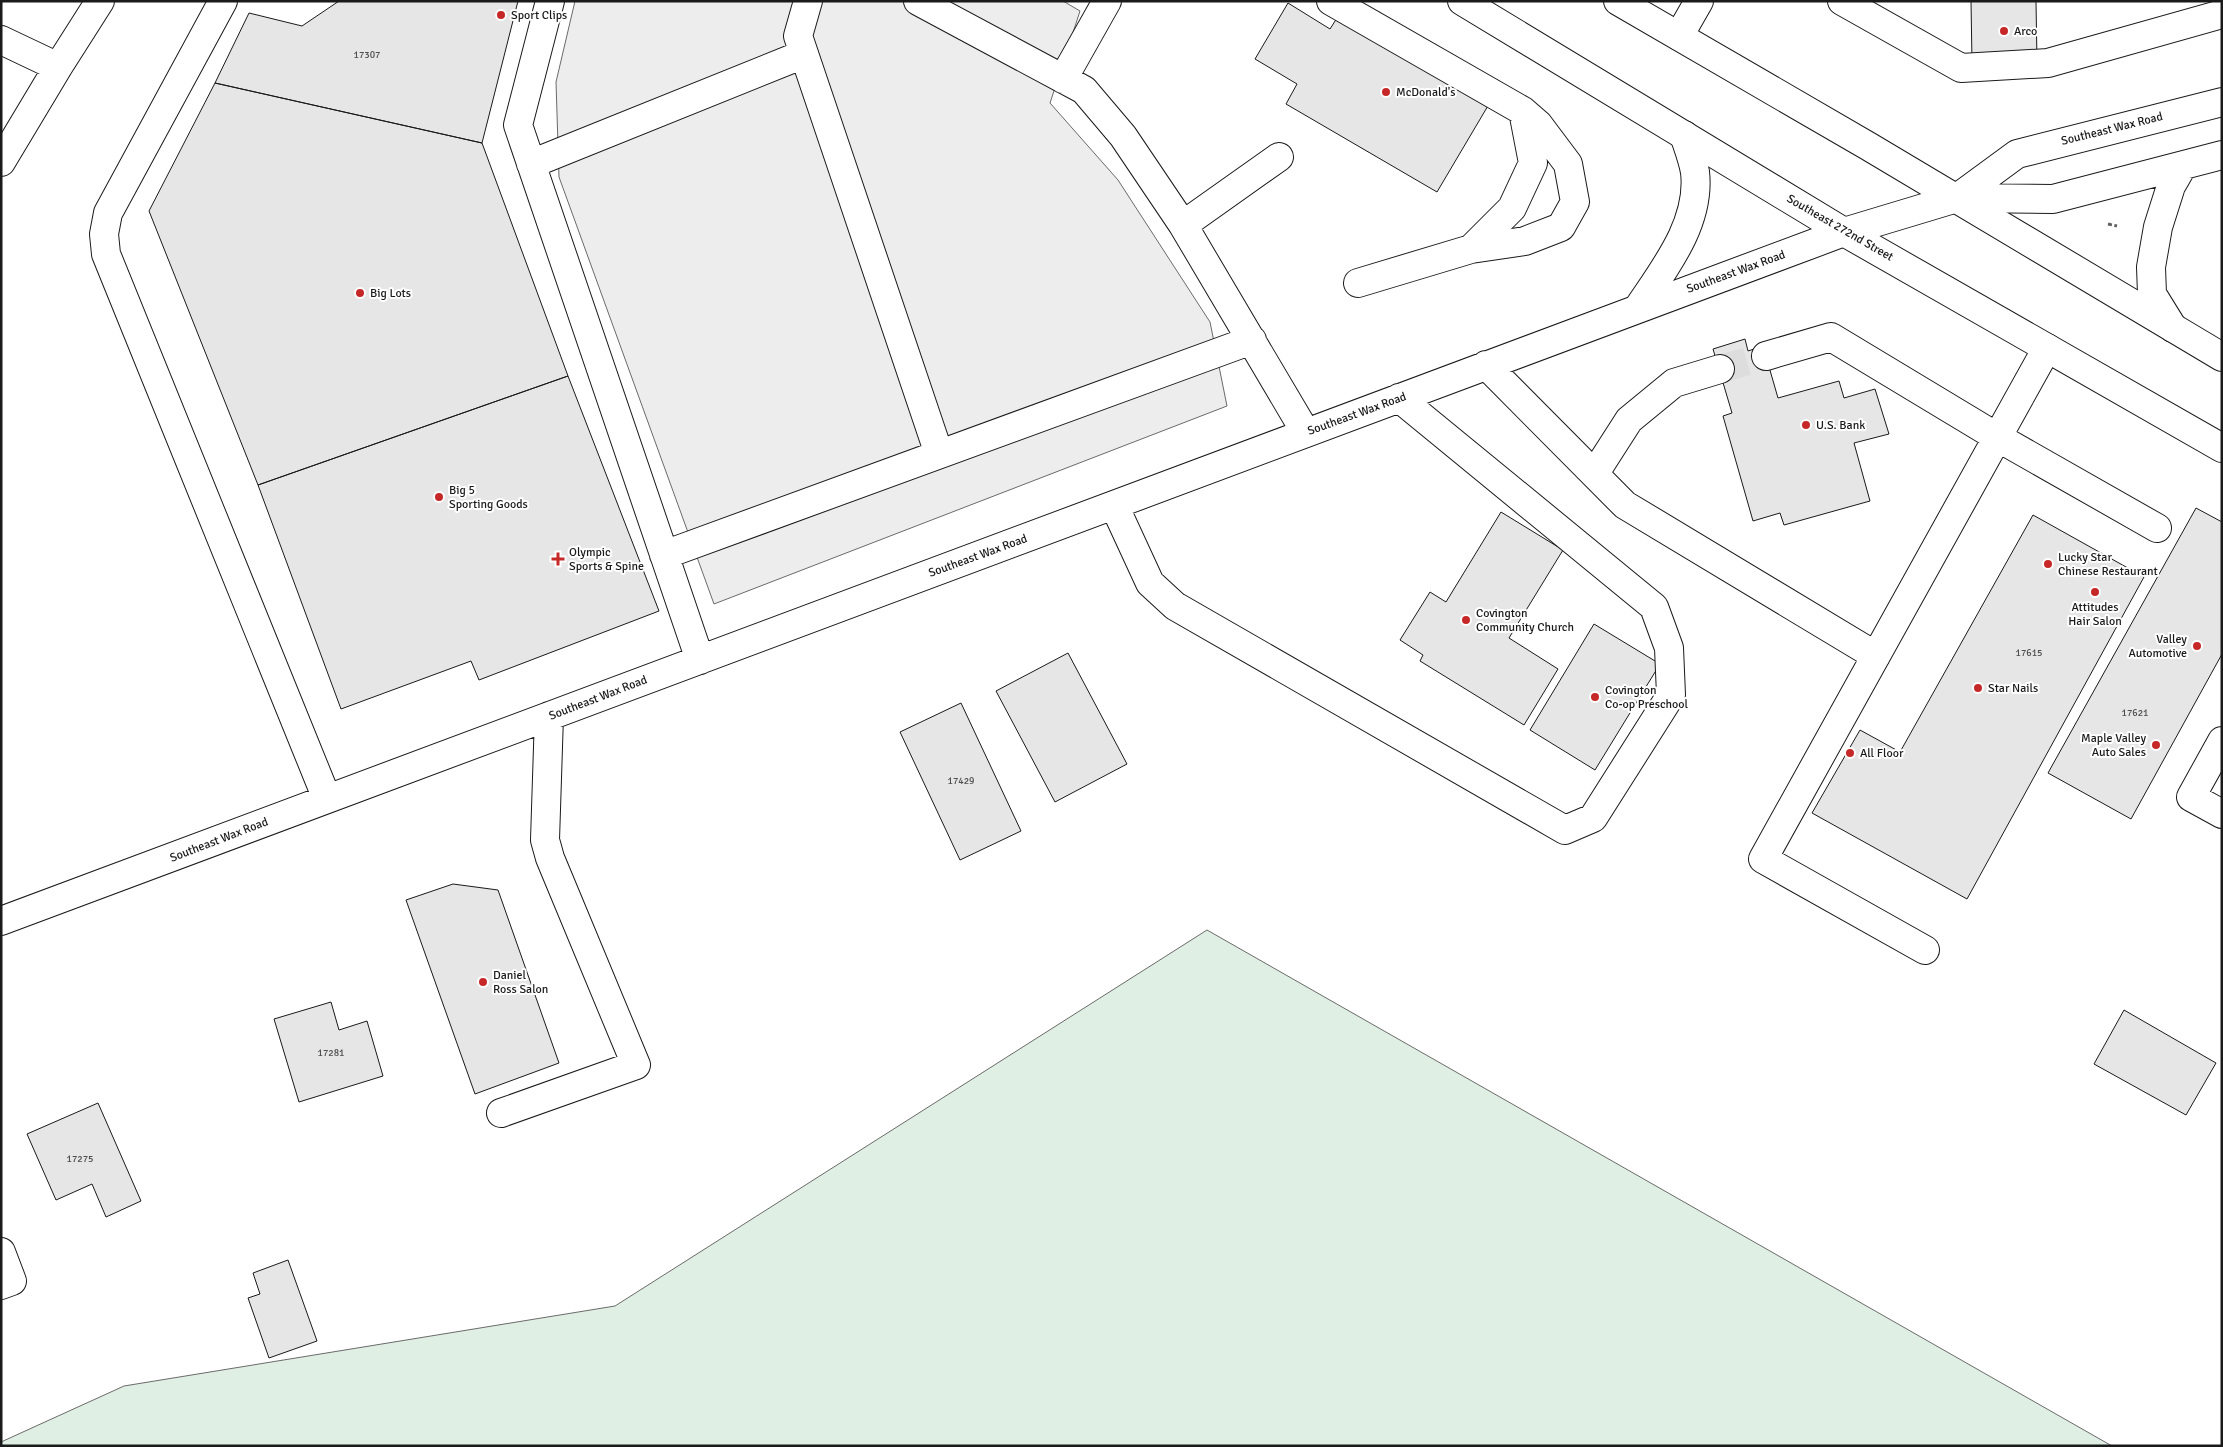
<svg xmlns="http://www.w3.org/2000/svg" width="2223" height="1447" font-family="Signika,sans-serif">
	<rect width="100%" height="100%" fill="#fff"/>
	<!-- green -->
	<path fill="#e0efe3" stroke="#6a6a6a" d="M 1207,930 L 2112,1446 L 1,1446 L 1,1442 L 124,1386 L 615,1306 Z"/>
	<!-- parking -->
	<path fill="#ededed" stroke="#6a6a6a" d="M 575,1 L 1063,1 L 1080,11 L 1050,103 L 1118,180 L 1210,322 L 1227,406 L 714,604 L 559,177 L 556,82 Z"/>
	<!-- building -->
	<path fill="#e6e6e6" stroke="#1a1a1a" d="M 339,1 L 518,1 L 482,143 L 215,83 L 249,13 L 302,26 Z
		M 1971,1 L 2036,1 L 2037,62 L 1972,63 Z
		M 1288,3 L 1330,29 L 1337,18 L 1492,99 L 1437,192 L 1286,104 L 1297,84 L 1255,59 Z
		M 215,83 L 482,143 L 568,376 L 258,485 L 149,211 Z
		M 1745,339 L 1748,351 L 1763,346 L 1778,398 L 1839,381 L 1844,398 L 1875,389 L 1889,434 L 1854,443 L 1870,501 L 1784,525 L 1780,513 L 1753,521 L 1723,416 L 1732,413 L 1713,349 Z
		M 568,376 L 659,611 L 479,680 L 471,661 L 341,709 L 258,485 Z
		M 2196,508 L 2222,522 L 2222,654 L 2131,819 L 2048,773 Z
		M 1501,512 L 1563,550 L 1509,638 L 1558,669 L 1524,725 L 1420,661 L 1423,655 L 1400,640 L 1430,592 L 1446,602 Z
		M 2033,515 L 2144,577 L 1967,899 L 1812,813 L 1860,730 L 1900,752 Z
		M 1594,624 L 1660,664 L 1595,770 L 1530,730 Z
		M 1068,653 L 1127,764 L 1055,802 L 996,691 Z
		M 961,703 L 1021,831 L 960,860 L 900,732 Z
		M 453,884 L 498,890 L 559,1063 L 475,1094 L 406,900 Z
		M 331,1002 L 339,1030 L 367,1021 L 383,1076 L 299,1102 L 274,1019 Z
		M 2124,1010 L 2216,1063 L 2186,1115 L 2094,1064 Z
		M 98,1103 L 141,1201 L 106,1217 L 92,1184 L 56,1200 L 27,1134 Z
		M 288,1260 L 317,1341 L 269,1358 L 248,1298 L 260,1294 L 253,1273 Z"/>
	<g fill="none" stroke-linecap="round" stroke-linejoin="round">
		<!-- minor-tunnel -->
		<path stroke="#ddd" stroke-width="28" stroke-dasharray="28 14" stroke-linecap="butt" d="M 1720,369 L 1766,356"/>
		<defs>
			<path id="minor" d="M 223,1 L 108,213 L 104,234 L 106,254 L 327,799
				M 550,1 L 518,125 L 700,660
				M 808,1 L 798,36 L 939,454
				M 918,1 L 1084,90 L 1123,136 L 1183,225 L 1306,433
				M 1331,1 L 1523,111 L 1538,124 L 1568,164 L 1575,202 L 1561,227 L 1525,241 L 1471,249 L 1358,283
				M 1842,1 L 1961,68 L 2048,63 L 2222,14
				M 1679,36 L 1699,1
				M 1,40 L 58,67 L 100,1
				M 1063,79 L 1107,1
				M 1,162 L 58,67
				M 531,164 L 804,54
				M 1957,198 L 2017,154 L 2222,102
				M 1183,225 L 1279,157
				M 1471,249 L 1512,208 L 1533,163 L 1523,111
				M 1638,308 C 1664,269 1701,223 1695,172 C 1693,160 1688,147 1684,135
				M 2173,328 L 2152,294 L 2151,267 L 2158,227 L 2171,186 L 2182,167
				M 1766,356 L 1831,337 L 1997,437 L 2157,528
				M 1486,365 L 1625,505 L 1876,656
				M 1595,473 L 1629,420 L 1674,383 L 1720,369
				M 1114,505 L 1150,583 L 1175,606 L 1565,830 L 1593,818 L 1671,695 L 1669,648 L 1654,607 L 1399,398
				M 664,555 L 1252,340
				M 2222,741 L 2191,797 L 2222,814
				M 1,921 L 1844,232 L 1957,198 L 2053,199 L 2222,155
				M 1925,950 L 1763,859 L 2047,348
				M 501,1113 L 636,1065 L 550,858 L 545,840 L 549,716
				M 1,1252 L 12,1281 L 1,1285"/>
			<path id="major" d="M 1462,1 L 1844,232 L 2222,448
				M 1618,1 L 1868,146 L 2222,357"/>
		</defs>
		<!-- minor casing -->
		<use href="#minor" stroke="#1a1a1a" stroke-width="30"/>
		<!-- major casing -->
		<use href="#major" stroke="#1a1a1a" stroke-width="30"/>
		<!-- path -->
		<path stroke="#5f5f5f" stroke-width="3" stroke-dasharray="4 2.5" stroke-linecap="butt" d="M 2108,224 L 2117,226"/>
		<!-- minor -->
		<use href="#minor" stroke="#fff" stroke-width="28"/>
		<!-- major -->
		<use href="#major" stroke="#fff" stroke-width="28"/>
	</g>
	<!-- markers -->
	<g fill="#c62828" stroke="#fff" stroke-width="2">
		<circle cx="501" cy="15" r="5"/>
		<circle cx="2004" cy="31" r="5"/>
		<circle cx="1386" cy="92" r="5"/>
		<circle cx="360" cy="293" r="5"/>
		<circle cx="1806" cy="425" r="5"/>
		<circle cx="439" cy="497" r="5"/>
		<path d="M555.5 551.5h5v5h5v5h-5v5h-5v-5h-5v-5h5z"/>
		<circle cx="2048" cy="564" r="5"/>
		<circle cx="2095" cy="592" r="5"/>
		<circle cx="1466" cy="620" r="5"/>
		<circle cx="2197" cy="646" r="5"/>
		<circle cx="1978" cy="688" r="5"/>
		<circle cx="1595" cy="697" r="5"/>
		<circle cx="2156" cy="745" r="5"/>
		<circle cx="1850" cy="753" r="5"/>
		<circle cx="483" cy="982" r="5"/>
	</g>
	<g text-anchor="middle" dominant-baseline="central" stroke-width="4" stroke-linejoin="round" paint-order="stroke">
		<!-- number labels -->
		<g font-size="10" fill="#4d4d4d">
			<text x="367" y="55">17307</text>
			<text x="2029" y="653">17615</text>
			<text x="2135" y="713">17621</text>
			<text x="961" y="781">17429</text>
			<text x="331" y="1053">17281</text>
			<text x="80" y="1159">17275</text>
		</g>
		<!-- poi labels -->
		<g font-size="12" fill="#1a1a1a" stroke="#fff" text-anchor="start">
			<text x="511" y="15">Sport Clips</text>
			<text x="2014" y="31">Arco</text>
			<text x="1396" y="92">McDonald's</text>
			<text x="370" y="293">Big Lots</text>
			<text x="1816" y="425">U.S. Bank</text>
			<text x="449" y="490">Big 5<tspan x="449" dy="14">Sporting Goods</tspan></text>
			<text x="569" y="552">Olympic<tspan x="569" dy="14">Sports &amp; Spine</tspan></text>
			<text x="2058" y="557">Lucky Star<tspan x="2058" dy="14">Chinese Restaurant</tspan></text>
			<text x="2095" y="607" text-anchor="middle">Attitudes<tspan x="2095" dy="14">Hair Salon</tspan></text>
			<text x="1476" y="613">Covington<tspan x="1476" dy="14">Community Church</tspan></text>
			<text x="2187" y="639" text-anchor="end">Valley<tspan x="2187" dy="14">Automotive</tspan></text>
			<text x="1988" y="688">Star Nails</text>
			<text x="1605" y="690">Covington<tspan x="1605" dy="14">Co-op Preschool</tspan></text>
			<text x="2146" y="738" text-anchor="end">Maple Valley<tspan x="2146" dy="14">Auto Sales</tspan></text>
			<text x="1860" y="753">All Floor</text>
			<text x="493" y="975">Daniel<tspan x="493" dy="14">Ross Salon</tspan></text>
		</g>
		<!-- street labels -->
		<g font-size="12" fill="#1a1a1a" stroke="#fff">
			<text transform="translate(2112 129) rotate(-14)">Southeast Wax Road</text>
			<text transform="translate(1840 228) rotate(30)">Southeast 272nd Street</text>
			<text transform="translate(1736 272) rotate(-20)">Southeast Wax Road</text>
			<text transform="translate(1357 414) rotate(-20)">Southeast Wax Road</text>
			<text transform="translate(978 556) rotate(-20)">Southeast Wax Road</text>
			<text transform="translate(598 698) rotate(-21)">Southeast Wax Road</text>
			<text transform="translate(219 840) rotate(-21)">Southeast Wax Road</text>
		</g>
	</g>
	<!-- border -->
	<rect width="2223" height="1447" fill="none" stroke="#1a1a1a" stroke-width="5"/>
</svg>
